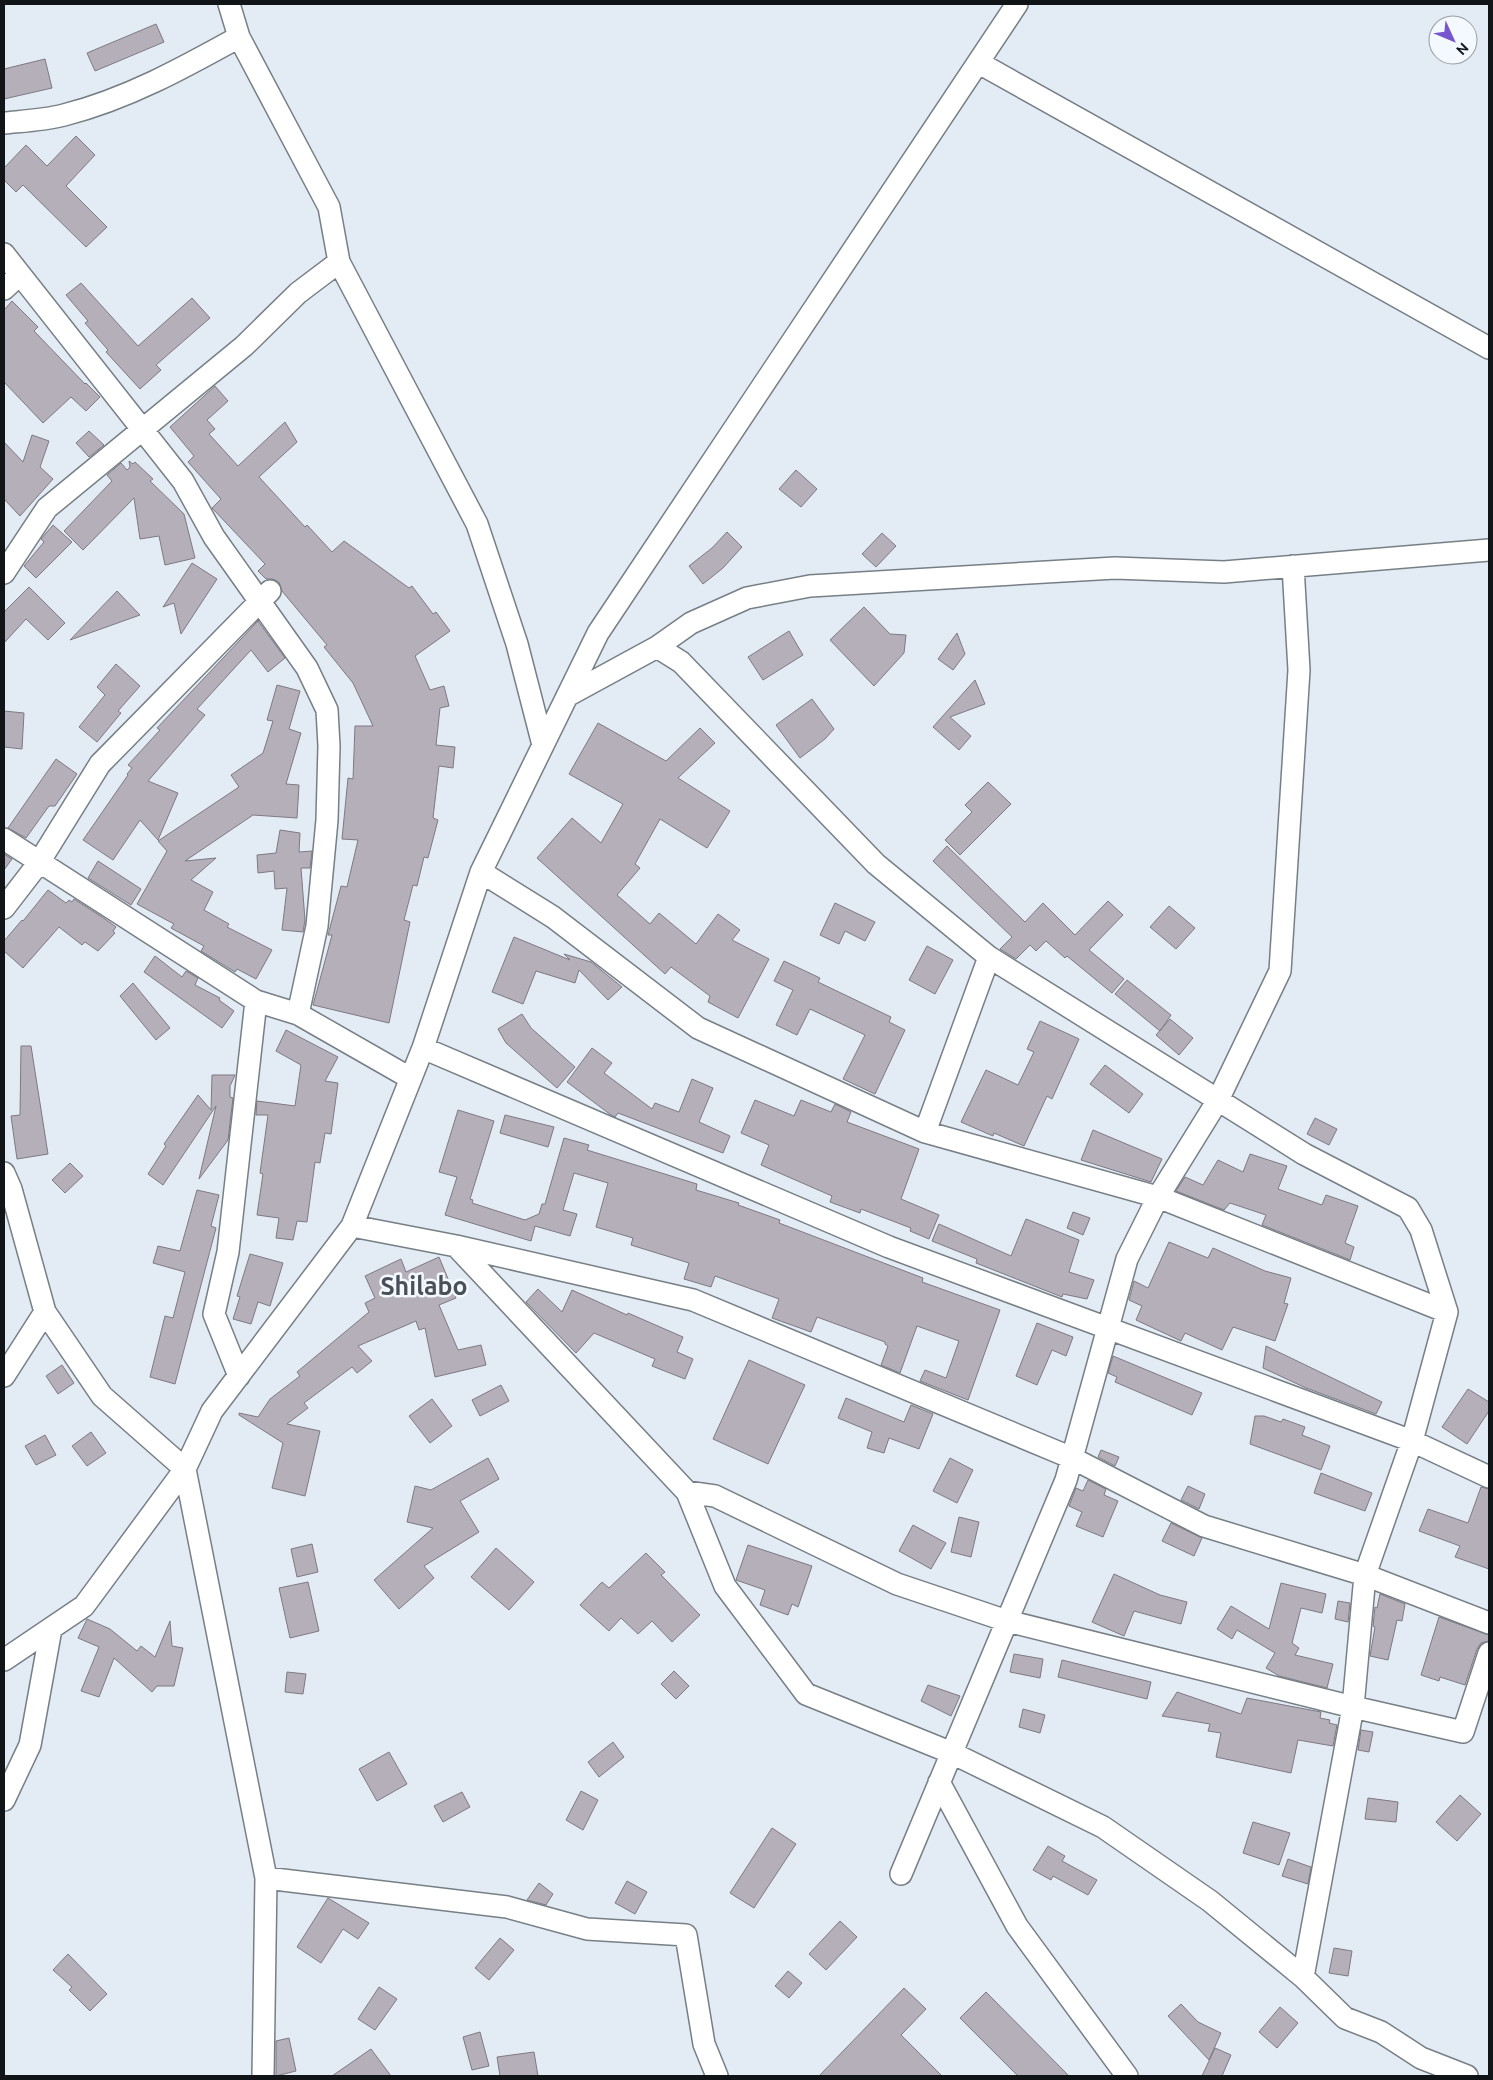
<svg xmlns="http://www.w3.org/2000/svg" width="1493" height="2080" font-family="Ubuntu,sans-serif">
	<rect width="100%" height="100%" fill="#e3ecf4"/>
	<!-- building -->
	<path fill="#b4afb9" stroke="#7e7982" d="M 156,24 L 164,42 L 95,71 L 87,53 Z
		M 45,59 L 52,88 L 4,99 L 4,69 Z
		M 76,136 L 95,155 L 66,186 L 107,227 L 86,247 L 23,185 L 16,192 L 4,180 L 4,168 L 26,145 L 47,166 Z
		M 81,283 L 138,346 L 192,298 L 210,318 L 156,365 L 161,370 L 140,389 L 106,352 L 108,350 L 85,323 L 88,321 L 66,295 Z
		M 12,301 L 38,327 L 34,331 L 85,384 L 86,383 L 100,397 L 86,411 L 71,397 L 43,423 L 4,382 L 4,310 Z
		M 215,386 L 228,401 L 207,420 L 215,429 L 209,434 L 238,466 L 285,422 L 297,442 L 259,477 L 305,527 L 307,525 L 332,552 L 344,541 L 409,588 L 412,586 L 433,614 L 436,612 L 450,631 L 415,656 L 430,690 L 444,686 L 449,706 L 440,708 L 436,745 L 455,747 L 453,768 L 439,766 L 433,818 L 438,820 L 428,858 L 424,857 L 417,886 L 413,885 L 404,920 L 410,922 L 389,1023 L 313,1005 L 332,935 L 328,935 L 341,886 L 347,887 L 358,840 L 342,839 L 348,778 L 353,779 L 355,726 L 373,726 L 353,683 L 324,647 L 327,645 L 282,591 L 279,582 L 273,579 L 266,579 L 258,571 L 265,564 L 212,508 L 221,499 L 188,462 L 194,456 L 170,427 Z
		M 89,431 L 104,445 L 89,457 L 76,443 Z
		M 32,435 L 49,441 L 40,467 L 53,479 L 20,516 L 4,499 L 4,442 L 23,462 Z
		M 129,461 L 133,464 L 135,462 L 153,479 L 150,481 L 184,514 L 195,558 L 165,565 L 159,536 L 140,539 L 134,498 L 83,550 L 64,531 L 112,481 L 107,475 L 121,463 L 127,470 L 130,467 Z
		M 796,470 L 817,489 L 801,507 L 779,489 Z
		M 53,525 L 72,542 L 36,578 L 24,566 L 44,542 L 41,539 Z
		M 727,532 L 742,547 L 723,568 L 703,584 L 689,566 L 712,548 Z
		M 882,533 L 896,546 L 876,567 L 862,554 Z
		M 192,563 L 217,579 L 181,634 L 174,603 L 163,607 Z
		M 29,587 L 65,623 L 48,640 L 26,619 L 4,643 L 4,612 Z
		M 117,591 L 140,615 L 70,640 Z
		M 864,607 L 890,634 L 906,635 L 904,653 L 874,686 L 830,640 Z
		M 258,621 L 285,658 L 268,672 L 251,650 L 197,709 L 205,715 L 148,781 L 178,793 L 158,840 L 140,820 L 113,860 L 83,840 L 128,775 L 127,774 L 132,768 L 128,765 L 160,730 L 157,728 Z
		M 789,631 L 803,655 L 763,680 L 748,657 Z
		M 957,633 L 965,654 L 953,670 L 938,659 Z
		M 116,664 L 140,686 L 118,711 L 121,713 L 97,742 L 79,727 L 105,695 L 97,687 Z
		M 975,680 L 985,704 L 950,717 L 971,736 L 959,750 L 933,727 Z
		M 277,685 L 300,691 L 289,729 L 301,733 L 286,784 L 299,785 L 297,818 L 253,815 L 185,861 L 216,858 L 191,880 L 213,892 L 204,910 L 229,924 L 227,927 L 272,950 L 256,979 L 237,969 L 235,972 L 201,951 L 204,946 L 171,928 L 174,924 L 137,904 L 167,851 L 158,841 L 239,787 L 231,775 L 263,753 L 273,721 L 267,720 Z
		M 812,699 L 834,729 L 825,739 L 800,758 L 776,725 Z
		M 4,711 L 24,713 L 22,749 L 4,747 Z
		M 598,723 L 666,761 L 700,728 L 715,743 L 678,778 L 730,811 L 707,848 L 660,819 L 635,864 L 640,868 L 617,895 L 650,924 L 659,913 L 696,944 L 718,914 L 740,930 L 732,940 L 769,959 L 738,1018 L 708,1002 L 710,996 L 671,967 L 665,974 L 537,858 L 572,818 L 601,843 L 623,804 L 569,774 Z
		M 56,759 L 77,774 L 55,806 L 49,806 L 26,838 L 8,828 Z
		M 988,782 L 1011,804 L 960,855 L 945,840 L 972,812 L 965,805 Z
		M 280,830 L 300,833 L 299,852 L 312,851 L 310,868 L 301,868 L 305,920 L 303,932 L 282,930 L 287,888 L 275,889 L 274,871 L 258,873 L 257,855 L 276,853 Z
		M 947,846 L 1025,922 L 1043,903 L 1075,935 L 1108,901 L 1123,915 L 1089,950 L 1124,979 L 1112,993 L 1067,956 L 1065,958 L 1046,941 L 1036,951 L 1030,945 L 1016,959 L 1000,949 L 1012,937 L 933,861 Z
		M 4,854 L 12,859 L 4,870 Z
		M 98,861 L 141,889 L 131,905 L 88,878 Z
		M 48,890 L 66,903 L 69,900 L 72,902 L 74,899 L 102,917 L 116,927 L 113,931 L 115,933 L 98,951 L 85,942 L 82,945 L 59,927 L 23,968 L 4,951 L 4,941 L 22,920 L 23,921 Z
		M 835,903 L 875,922 L 865,941 L 845,931 L 839,944 L 820,935 Z
		M 1169,906 L 1195,928 L 1176,949 L 1150,927 Z
		M 514,937 L 570,960 L 564,954 L 591,962 L 622,987 L 608,1000 L 579,970 L 575,983 L 536,971 L 523,1004 L 492,992 Z
		M 927,946 L 953,960 L 935,994 L 909,980 Z
		M 155,956 L 182,977 L 186,971 L 198,978 L 195,985 L 220,998 L 219,1000 L 234,1011 L 222,1028 L 144,972 Z
		M 784,961 L 820,978 L 818,982 L 891,1017 L 889,1022 L 905,1030 L 875,1094 L 843,1079 L 865,1035 L 810,1009 L 797,1035 L 776,1025 L 793,990 L 774,981 Z
		M 1127,980 L 1171,1015 L 1160,1031 L 1115,994 Z
		M 133,983 L 170,1028 L 156,1040 L 120,996 Z
		M 522,1014 L 531,1028 L 575,1067 L 557,1088 L 506,1043 L 498,1029 Z
		M 1170,1019 L 1193,1038 L 1179,1055 L 1156,1035 Z
		M 1040,1021 L 1079,1039 L 1052,1099 L 1047,1096 L 1024,1146 L 994,1133 L 993,1136 L 961,1122 L 986,1070 L 1018,1085 L 1034,1052 L 1027,1049 Z
		M 286,1030 L 338,1057 L 325,1081 L 338,1083 L 331,1134 L 325,1133 L 320,1163 L 315,1162 L 307,1222 L 297,1221 L 293,1240 L 276,1238 L 279,1218 L 257,1215 L 263,1174 L 260,1173 L 268,1115 L 256,1115 L 257,1101 L 295,1106 L 301,1065 L 276,1051 Z
		M 21,1046 L 31,1046 L 48,1154 L 17,1159 L 11,1116 L 20,1115 Z
		M 592,1048 L 612,1063 L 604,1073 L 652,1109 L 655,1103 L 679,1112 L 692,1079 L 713,1088 L 699,1122 L 730,1136 L 723,1153 L 618,1113 L 615,1117 L 611,1115 L 567,1082 Z
		M 1105,1065 L 1143,1094 L 1129,1113 L 1090,1084 Z
		M 212,1075 L 235,1075 L 230,1086 L 230,1097 L 233,1098 L 228,1140 L 199,1179 L 216,1106 L 163,1185 L 148,1174 L 166,1146 L 164,1144 L 198,1095 L 211,1110 Z
		M 755,1100 L 794,1116 L 801,1100 L 831,1112 L 835,1104 L 851,1112 L 847,1122 L 919,1149 L 901,1199 L 939,1215 L 929,1239 L 910,1231 L 911,1228 L 861,1209 L 860,1213 L 830,1202 L 832,1196 L 761,1165 L 769,1145 L 741,1133 Z
		M 458,1110 L 494,1121 L 470,1199 L 473,1200 L 472,1203 L 525,1220 L 539,1214 L 542,1204 L 545,1204 L 564,1138 L 589,1145 L 587,1150 L 697,1184 L 696,1190 L 739,1203 L 738,1205 L 780,1220 L 779,1223 L 923,1278 L 922,1282 L 1000,1310 L 968,1400 L 920,1381 L 925,1370 L 946,1378 L 959,1341 L 917,1326 L 900,1373 L 881,1365 L 888,1346 L 885,1344 L 885,1342 L 817,1317 L 811,1332 L 772,1318 L 779,1299 L 715,1276 L 711,1287 L 684,1279 L 689,1263 L 631,1245 L 633,1238 L 596,1227 L 608,1183 L 574,1173 L 563,1210 L 577,1214 L 570,1236 L 535,1226 L 531,1241 L 445,1215 L 457,1177 L 439,1172 Z
		M 505,1115 L 554,1127 L 548,1147 L 500,1133 Z
		M 1315,1118 L 1337,1129 L 1329,1145 L 1307,1134 Z
		M 1093,1130 L 1162,1159 L 1151,1182 L 1081,1160 Z
		M 1250,1154 L 1287,1166 L 1278,1189 L 1322,1205 L 1326,1195 L 1358,1206 L 1345,1243 L 1354,1247 L 1350,1260 L 1262,1225 L 1266,1215 L 1230,1203 L 1224,1210 L 1176,1191 L 1185,1177 L 1203,1185 L 1218,1160 L 1243,1172 Z
		M 70,1163 L 83,1176 L 65,1193 L 52,1180 Z
		M 197,1190 L 219,1195 L 211,1226 L 216,1228 L 175,1384 L 150,1377 L 165,1316 L 173,1318 L 185,1272 L 153,1263 L 158,1246 L 180,1251 Z
		M 1073,1212 L 1090,1218 L 1083,1235 L 1067,1228 Z
		M 1026,1219 L 1079,1240 L 1069,1272 L 1094,1280 L 1087,1299 L 1063,1294 L 1062,1297 L 976,1263 L 977,1259 L 932,1241 L 939,1224 L 1011,1256 Z
		M 1169,1242 L 1208,1258 L 1213,1248 L 1265,1271 L 1291,1278 L 1284,1303 L 1288,1304 L 1275,1341 L 1233,1327 L 1222,1350 L 1185,1333 L 1181,1341 L 1136,1320 L 1142,1306 L 1129,1300 L 1134,1281 L 1148,1288 Z
		M 250,1254 L 283,1263 L 270,1306 L 258,1302 L 251,1324 L 233,1319 L 240,1297 L 237,1296 Z
		M 439,1257 L 456,1298 L 439,1305 L 458,1350 L 481,1345 L 486,1365 L 435,1377 L 425,1328 L 419,1330 L 416,1321 L 358,1346 L 372,1361 L 357,1373 L 352,1367 L 304,1403 L 308,1408 L 287,1424 L 320,1431 L 305,1496 L 272,1488 L 283,1443 L 239,1415 L 239,1413 L 258,1417 L 270,1399 L 300,1376 L 297,1372 L 369,1312 L 365,1303 L 375,1298 L 365,1276 L 401,1259 L 406,1272 Z
		M 538,1289 L 562,1312 L 572,1290 L 627,1315 L 628,1313 L 683,1337 L 677,1352 L 693,1359 L 685,1379 L 652,1366 L 655,1359 L 594,1333 L 576,1353 L 526,1302 Z
		M 1037,1323 L 1073,1337 L 1066,1356 L 1052,1350 L 1037,1385 L 1016,1376 Z
		M 1266,1346 L 1382,1402 L 1376,1414 L 1306,1388 L 1263,1368 Z
		M 1113,1356 L 1202,1393 L 1192,1415 L 1115,1382 L 1117,1377 L 1108,1373 Z
		M 749,1360 L 805,1385 L 768,1464 L 713,1439 Z
		M 62,1365 L 74,1383 L 58,1394 L 46,1376 Z
		M 501,1385 L 509,1401 L 480,1416 L 472,1400 Z
		M 1468,1389 L 1489,1402 L 1489,1411 L 1467,1444 L 1442,1427 Z
		M 846,1398 L 904,1422 L 911,1405 L 933,1414 L 919,1449 L 889,1438 L 884,1453 L 867,1448 L 872,1432 L 838,1418 Z
		M 432,1399 L 452,1426 L 430,1443 L 409,1416 Z
		M 1255,1416 L 1264,1416 L 1281,1422 L 1283,1419 L 1305,1427 L 1302,1435 L 1330,1446 L 1321,1470 L 1250,1444 Z
		M 91,1432 L 106,1453 L 87,1466 L 72,1446 Z
		M 45,1435 L 56,1455 L 36,1465 L 25,1446 Z
		M 1101,1450 L 1119,1457 L 1115,1466 L 1098,1457 Z
		M 488,1458 L 499,1479 L 460,1501 L 479,1532 L 424,1566 L 434,1578 L 399,1609 L 374,1580 L 433,1528 L 407,1522 L 415,1486 L 431,1490 Z
		M 950,1458 L 973,1470 L 957,1503 L 933,1491 Z
		M 1321,1473 L 1372,1493 L 1365,1511 L 1314,1493 Z
		M 1088,1480 L 1106,1489 L 1104,1495 L 1118,1501 L 1103,1537 L 1076,1526 L 1082,1512 L 1069,1506 L 1076,1488 L 1083,1491 Z
		M 1188,1486 L 1205,1494 L 1199,1509 L 1181,1500 Z
		M 1481,1487 L 1489,1489 L 1489,1569 L 1455,1557 L 1460,1546 L 1419,1531 L 1428,1509 L 1468,1523 Z
		M 959,1517 L 979,1522 L 971,1557 L 951,1552 Z
		M 1171,1523 L 1202,1538 L 1194,1556 L 1162,1541 Z
		M 913,1525 L 946,1543 L 931,1569 L 899,1551 Z
		M 312,1544 L 318,1572 L 297,1577 L 291,1549 Z
		M 748,1545 L 812,1566 L 798,1607 L 792,1604 L 788,1615 L 760,1605 L 765,1590 L 736,1580 Z
		M 496,1548 L 534,1582 L 509,1610 L 471,1577 Z
		M 646,1553 L 665,1572 L 661,1575 L 700,1615 L 672,1642 L 652,1621 L 638,1634 L 621,1618 L 609,1631 L 580,1605 L 602,1582 L 609,1588 Z
		M 1114,1574 L 1160,1595 L 1187,1602 L 1181,1624 L 1134,1611 L 1124,1636 L 1092,1622 Z
		M 308,1582 L 319,1631 L 290,1638 L 279,1588 Z
		M 1281,1583 L 1326,1594 L 1322,1613 L 1301,1608 L 1292,1643 L 1299,1648 L 1295,1655 L 1333,1664 L 1327,1688 L 1279,1676 L 1266,1668 L 1275,1653 L 1237,1630 L 1232,1639 L 1217,1629 L 1231,1606 L 1269,1629 Z
		M 1380,1594 L 1405,1604 L 1402,1621 L 1397,1620 L 1388,1660 L 1370,1656 L 1375,1627 L 1373,1626 L 1375,1607 L 1377,1608 Z
		M 1338,1601 L 1350,1603 L 1348,1622 L 1335,1619 Z
		M 1439,1617 L 1489,1635 L 1489,1641 L 1481,1643 L 1477,1649 L 1465,1685 L 1440,1677 L 1439,1681 L 1421,1675 Z
		M 87,1619 L 110,1629 L 137,1651 L 141,1646 L 155,1657 L 170,1621 L 172,1646 L 183,1648 L 174,1686 L 157,1686 L 152,1692 L 114,1658 L 99,1697 L 81,1691 L 99,1647 L 78,1638 Z
		M 1014,1654 L 1043,1659 L 1040,1678 L 1010,1672 Z
		M 1062,1660 L 1151,1682 L 1147,1699 L 1058,1677 Z
		M 674,1671 L 689,1686 L 676,1699 L 661,1684 Z
		M 287,1672 L 306,1674 L 303,1694 L 285,1692 Z
		M 928,1685 L 960,1696 L 951,1716 L 921,1701 Z
		M 1177,1692 L 1241,1714 L 1247,1698 L 1321,1712 L 1320,1718 L 1330,1720 L 1329,1723 L 1337,1725 L 1333,1746 L 1298,1740 L 1291,1773 L 1216,1757 L 1221,1733 L 1208,1731 L 1210,1724 L 1162,1716 Z
		M 1023,1709 L 1045,1715 L 1040,1733 L 1019,1727 Z
		M 1361,1730 L 1373,1732 L 1369,1752 L 1358,1750 Z
		M 613,1742 L 624,1757 L 599,1777 L 588,1762 Z
		M 389,1752 L 407,1784 L 377,1801 L 359,1769 Z
		M 581,1791 L 598,1800 L 583,1830 L 566,1820 Z
		M 462,1792 L 470,1807 L 443,1822 L 434,1806 Z
		M 1460,1795 L 1481,1814 L 1457,1841 L 1436,1822 Z
		M 1368,1798 L 1398,1802 L 1396,1822 L 1365,1819 Z
		M 1253,1822 L 1290,1833 L 1279,1865 L 1243,1853 Z
		M 772,1828 L 796,1844 L 754,1908 L 730,1893 Z
		M 1048,1846 L 1065,1856 L 1062,1861 L 1097,1880 L 1088,1895 L 1053,1876 L 1051,1880 L 1033,1870 Z
		M 1288,1859 L 1311,1867 L 1308,1884 L 1282,1876 Z
		M 627,1881 L 647,1892 L 635,1914 L 615,1903 Z
		M 539,1883 L 553,1894 L 546,1905 L 527,1900 Z
		M 328,1898 L 369,1923 L 358,1939 L 343,1929 L 321,1963 L 297,1947 Z
		M 840,1921 L 857,1937 L 826,1970 L 809,1954 Z
		M 500,1938 L 514,1950 L 489,1980 L 475,1968 Z
		M 1334,1948 L 1352,1951 L 1348,1976 L 1329,1973 Z
		M 68,1954 L 107,1994 L 90,2011 L 69,1990 L 72,1987 L 53,1970 Z
		M 788,1971 L 802,1983 L 789,1998 L 775,1986 Z
		M 379,1987 L 397,1999 L 375,2030 L 358,2019 Z
		M 904,1988 L 926,2009 L 901,2035 L 942,2076 L 819,2076 Z
		M 986,1992 L 1069,2076 L 1018,2076 L 960,2018 Z
		M 1181,2004 L 1198,2022 L 1221,2033 L 1209,2060 L 1168,2016 Z
		M 1280,2007 L 1298,2023 L 1277,2048 L 1259,2032 Z
		M 480,2032 L 489,2066 L 472,2070 L 463,2037 Z
		M 289,2038 L 296,2071 L 276,2076 L 276,2041 Z
		M 1215,2048 L 1231,2055 L 1222,2076 L 1202,2076 Z
		M 371,2049 L 391,2076 L 332,2076 Z
		M 534,2052 L 538,2076 L 500,2076 L 497,2057 Z"/>
	<g fill="none" stroke-linecap="round" stroke-linejoin="round">
		<defs>
			<path id="minor" d="M 979,63 L 1489,348
				M 4,123 C 24,121 45,120 64,115 C 127,99 183,68 239,37
				M 4,254 L 183,481 L 214,537 L 307,668 L 327,710 L 329,746 L 327,820 L 317,926 L 298,1014
				M 339,262 L 477,524 L 517,644 L 543,745
				M 4,289 L 19,275
				M 4,573 L 47,508 L 244,346 L 298,293 L 339,262 L 329,207 L 239,37 L 229,4
				M 657,647 L 681,662 L 876,864 L 989,957 L 1218,1100 L 1280,971 L 1299,670 L 1293,566
				M 567,696 L 657,647 L 691,623 L 747,598 L 810,586 L 1115,568 L 1224,572 L 1489,550
				M 4,839 L 256,1001 L 298,1014 L 410,1078
				M 481,872 L 553,917 L 698,1028 L 925,1132 L 1158,1197 L 1447,1312
				M 4,908 L 38,864 L 100,764 L 270,591
				M 423,1048 L 889,1247 L 1412,1441 L 1489,1477
				M 925,1132 L 989,957
				M 4,1173 L 11,1189 L 45,1312 L 102,1396 L 185,1469 L 84,1606 L 4,1660
				M 352,1226 L 456,1246 L 693,1300 L 1072,1458 L 1204,1526 L 1365,1575 L 1489,1623
				M 456,1246 L 687,1492 L 725,1586 L 806,1694 L 952,1753 L 1103,1827 L 1210,1901 L 1303,1977 L 1345,2018 L 1381,2032 L 1421,2058 L 1467,2076
				M 4,1376 L 45,1312
				M 239,1376 L 214,1314 L 228,1252 L 256,1001
				M 687,1492 L 715,1496 L 897,1584 L 1007,1621 L 1353,1707 L 1463,1732 L 1489,1653
				M 939,1782 L 1017,1926 L 1127,2076
				M 4,1800 L 30,1745 L 51,1629
				M 901,1874 L 1066,1480 L 1127,1259 L 1158,1197 L 1218,1100 L 1304,1154 L 1408,1208 L 1421,1230 L 1447,1312 L 1412,1441 L 1365,1575 L 1353,1707 L 1303,1977
				M 266,1878 L 507,1907 L 587,1929 L 686,1935 L 704,2044 L 717,2076
				M 263,2076 L 266,1878 L 185,1469 L 212,1411 L 352,1226 L 423,1048 L 481,872 L 598,633 L 1017,4"/>
		</defs>
		<!-- minor casing -->
		<use href="#minor" stroke="#777f86" stroke-width="24"/>
		<!-- minor -->
		<use href="#minor" stroke="#fff" stroke-width="21"/>
	</g>
	<g text-anchor="middle" dominant-baseline="central" stroke-width="5" stroke-linejoin="round" paint-order="stroke">
		<!-- town labels -->
		<g font-size="25" font-weight="bold" fill="#495057" stroke="#f3f9fe">
			<text x="424" y="1286">Shilabo</text>
		</g>
	</g>
	<!-- border -->
	<rect width="1493" height="2080" fill="none" stroke="#121518" stroke-width="10"/>
	<!-- north arrow -->
	<g transform="translate(1453 40) rotate(134)"><circle r="24" fill="#f3f9fe" stroke="#999ea2"/>
	<path d="M0-4L9 19L0 12L-9 19Z" fill="#7755ce"/>
	<text y="-8" font-size="14" font-weight="bold" text-anchor="middle" fill="#121518">N</text>
	</g>
</svg>
